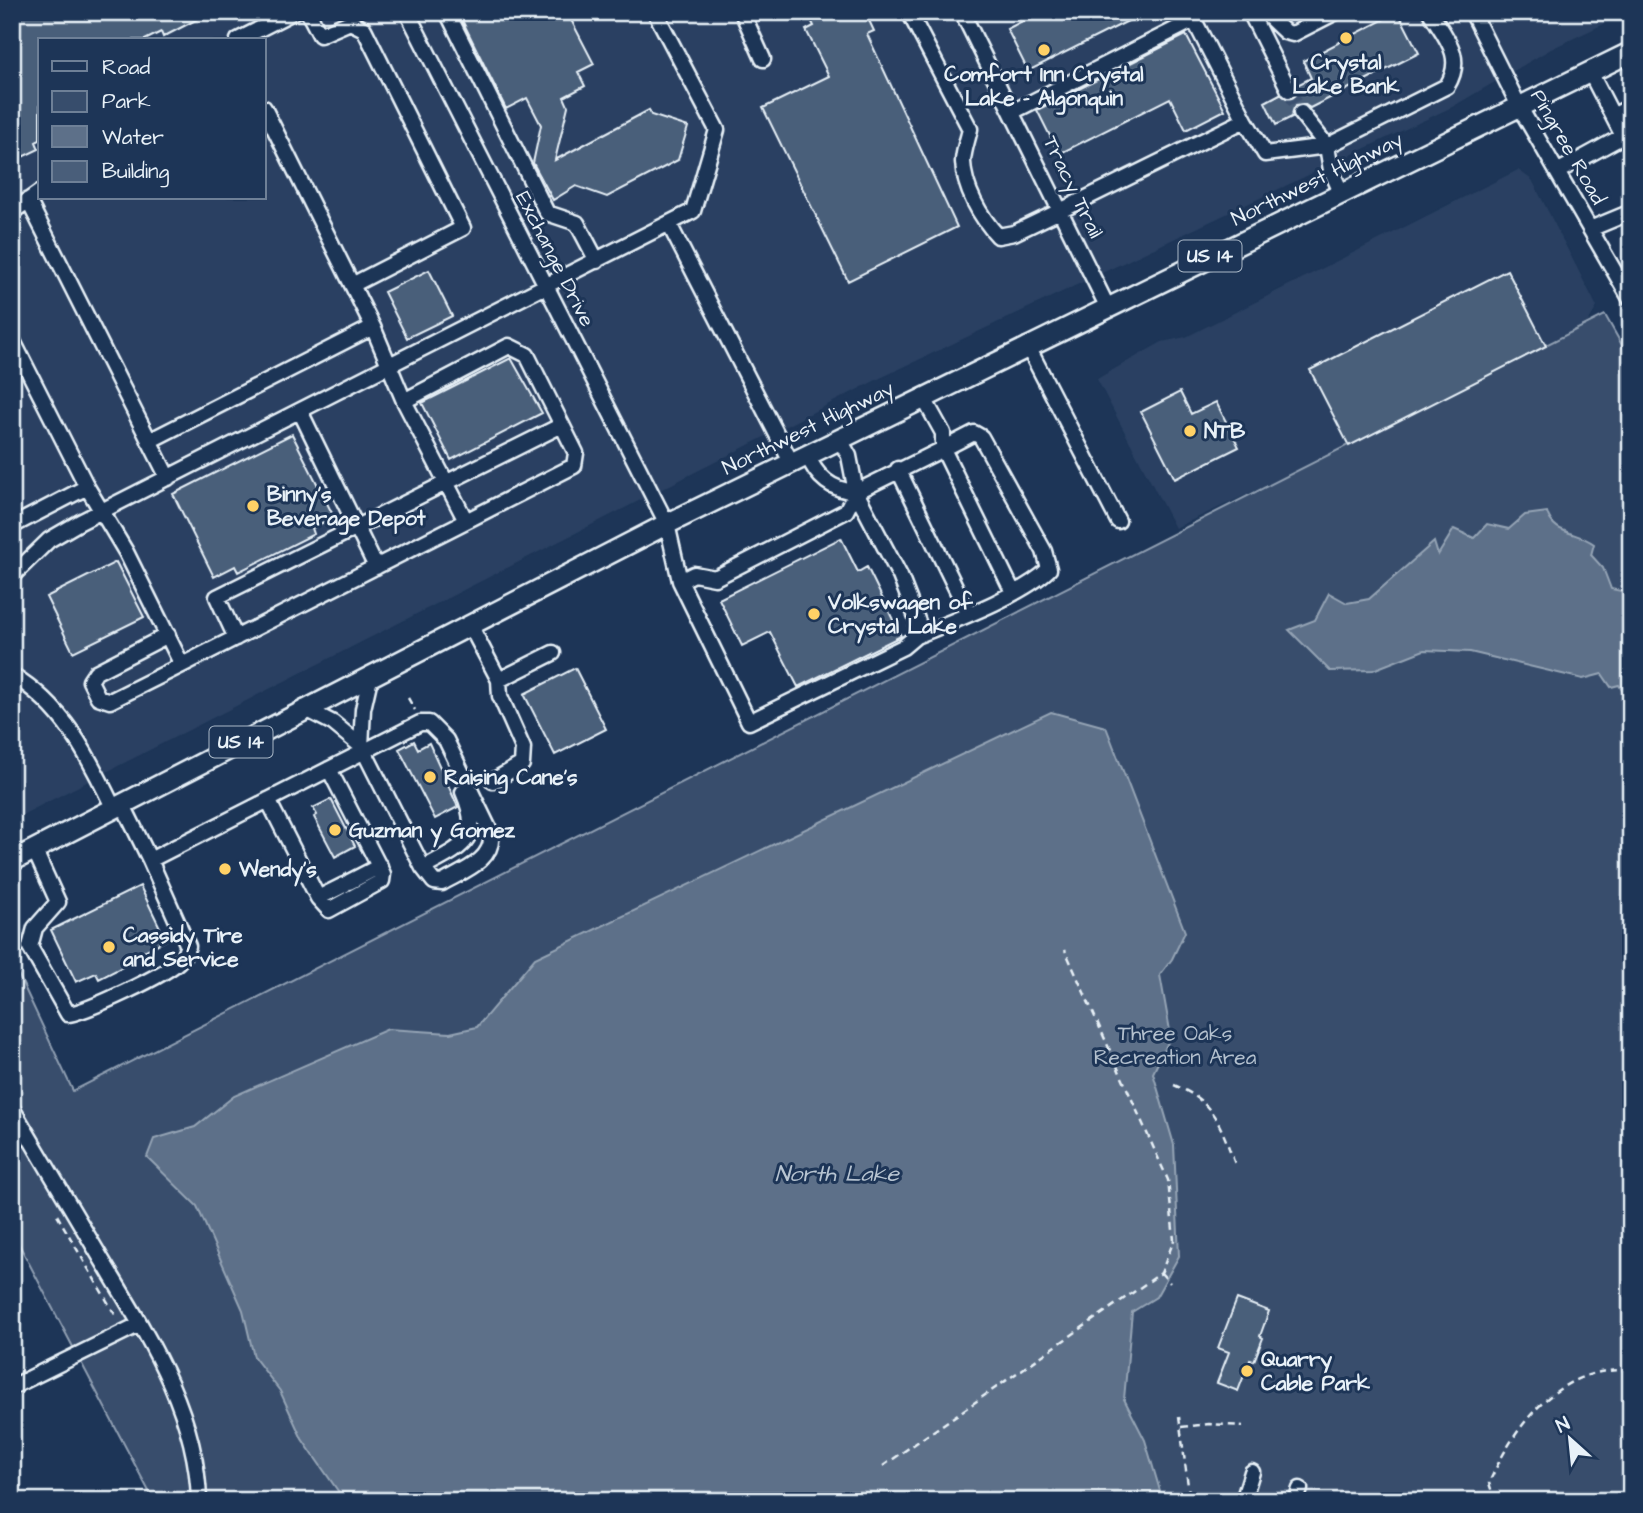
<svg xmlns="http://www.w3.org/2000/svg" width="1643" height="1513" font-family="'Architects Daughter',sans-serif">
	<rect width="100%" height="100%" fill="#1d3557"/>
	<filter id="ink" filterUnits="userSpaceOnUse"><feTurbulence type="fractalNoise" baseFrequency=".0143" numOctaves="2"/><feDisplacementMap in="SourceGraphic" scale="14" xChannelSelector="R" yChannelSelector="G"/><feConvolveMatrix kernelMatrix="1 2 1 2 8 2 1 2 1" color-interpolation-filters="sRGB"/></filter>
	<g filter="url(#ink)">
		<!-- built -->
		<path fill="#2a4162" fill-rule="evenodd" d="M 12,12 L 1629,12 L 1551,49 L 1452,107 L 876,380 L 12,820 ZM 40,40 L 264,40 L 264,198 L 40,198 Z
			M 1518,170 L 1532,180 L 1597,307 L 1588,322 L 1549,346 L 1351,446 L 1175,528 L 1097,379 L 1162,342 L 1186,337 Z"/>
		<!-- green -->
		<path fill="#374d6c" stroke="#909fb2" stroke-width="2" d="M 1605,315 L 1631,361 L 1631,1501 L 154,1501 L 12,1231 L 12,961 L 73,1091 Z"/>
		<!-- water -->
		<path fill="#5d7089" stroke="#95a4b5" stroke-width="2" d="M 1547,512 C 1553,535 1577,531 1594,544 L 1591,555 L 1603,568 L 1611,589 L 1631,593 L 1631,602 L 1625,611 L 1631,622 L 1631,695 L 1626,697 L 1619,685 L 1611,687 L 1602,674 L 1583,679 L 1470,652 L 1424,650 L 1373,670 L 1330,671 L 1289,630 L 1315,620 L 1329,593 L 1347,603 L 1369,599 L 1434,542 L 1438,555 L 1454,529 L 1474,538 L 1487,524 L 1509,529 L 1525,515 Z
			M 1051,712 L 1106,727 L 1185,932 L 1172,959 L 1160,975 L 1171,1036 L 1153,1073 L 1174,1145 L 1179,1256 L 1156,1297 L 1132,1312 L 1124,1399 L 1145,1440 L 1163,1501 L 345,1501 L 302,1439 L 280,1391 L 254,1357 L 243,1310 L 197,1206 L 147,1157 L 154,1139 L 195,1127 L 234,1096 L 388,1029 L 450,1033 L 477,1027 L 535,958 Z"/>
		<!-- building -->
		<path fill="#495e7a" stroke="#e8f1f8" stroke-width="2" d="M 12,12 L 211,12 L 163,37 L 161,32 L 145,40 L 40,40 L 40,140 L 36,142 L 39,149 L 12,162 Z
			M 458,12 L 567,12 L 594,64 L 578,72 L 585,86 L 564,97 L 568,106 L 555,160 L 649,110 L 651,115 L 688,127 L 678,160 L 607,197 L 576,186 L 553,200 L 533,163 L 541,125 L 527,98 L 506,109 Z
			M 807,12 L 865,12 L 874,31 L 867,34 L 957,227 L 848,281 L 763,108 L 829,76 L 806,30 L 814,26 Z
			M 1040,12 L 1146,12 L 1028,71 L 1007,29 Z
			M 1398,12 L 1419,53 L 1310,108 L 1304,104 L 1296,105 L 1292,117 L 1276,125 L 1265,102 L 1280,94 L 1288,99 L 1297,96 L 1297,85 L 1311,78 L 1303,61 Z
			M 1186,35 L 1225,110 L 1186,130 L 1170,98 L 1059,154 L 1037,110 Z
			M 429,270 L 452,316 L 407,338 L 384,292 Z
			M 1507,270 L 1546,346 L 1349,446 L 1310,370 Z
			M 511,358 L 542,413 L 451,460 L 422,403 Z
			M 1180,392 L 1191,414 L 1216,402 L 1239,447 L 1175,479 L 1141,412 Z
			M 292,434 L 334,517 L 312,528 L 314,534 L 238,572 L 235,566 L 214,577 L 173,494 Z
			M 841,538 L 858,572 L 867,567 L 901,636 L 798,687 L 770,632 L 742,646 L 719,599 Z
			M 116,562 L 144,617 L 73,652 L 46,597 Z
			M 575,668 L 606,729 L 555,755 L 524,694 Z
			M 414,741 L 418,749 L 429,743 L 458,807 L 435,819 L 399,749 Z
			M 331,799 L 355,846 L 335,857 L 314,817 L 317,815 L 313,808 Z
			M 140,886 L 166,940 L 142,952 L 144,956 L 99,979 L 96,973 L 76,982 L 51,930 Z
			M 1237,1299 L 1269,1311 L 1260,1336 L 1263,1338 L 1254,1361 L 1250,1360 L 1238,1391 L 1217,1383 L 1229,1352 L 1218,1348 Z"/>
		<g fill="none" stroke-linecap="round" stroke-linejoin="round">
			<!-- minor-tunnel -->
			<path stroke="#3b516f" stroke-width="14" stroke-dasharray="14 7" stroke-linecap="butt" d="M 1289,90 L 1301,113"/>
			<defs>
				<path id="minor" d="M 308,12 L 320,35 L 350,22 L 364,29 L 463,228 L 352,285
					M 407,12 L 667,524 L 680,581 L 749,722 L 903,647 L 916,636 L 918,622 L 900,576 L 856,492 L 849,456 L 839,438
					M 447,12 L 547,213 L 577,223 L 597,261
					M 742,12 L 763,59
					M 909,12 L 970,129 C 968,139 963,152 963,162 C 964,188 980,217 998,236 L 1014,233 L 1062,210 L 1245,120 L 1265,154 L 1327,146 L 1447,86 C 1465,57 1446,38 1430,12
					M 962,12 L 1107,306
					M 1250,12 L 1289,90
					M 1264,12 L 1285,32 L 1293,34 L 1336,12
					M 1472,12 L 1519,106 L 1631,300
					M 238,40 L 293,12
					M 264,108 L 373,327 L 404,401 L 466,521 L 574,466 L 576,453 L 527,355 L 509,346 L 404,401
					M 1012,112 L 1194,20 L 1245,120
					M 1301,113 L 1327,146 L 1331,170 L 1341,192
					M 1613,116 L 1631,106
					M 1557,172 L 1623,136 L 1590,72
					M 28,200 L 168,478
					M 12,212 L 40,192
					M 669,224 L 791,462
					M 1590,229 L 1631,212
					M 12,339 L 87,487
					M 1027,345 L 1118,521
					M 300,411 L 376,567
					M 149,441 L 373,327
					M 807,454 C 816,477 831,490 856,492 L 943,449 L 1013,592
					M 898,469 L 968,613
					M 12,526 L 87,487 L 126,552 L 182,665 L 466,521
					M 12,576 L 49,540 L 80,522 L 693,211 L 717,130 L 655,12
					M 680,581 L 694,574 L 715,578 L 846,511 L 856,492
					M 470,625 L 499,680 L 500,696 L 523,748 L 522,764 L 493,781
					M 168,635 L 96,672 L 90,681 L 98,697 L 110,701 L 182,665
					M 916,636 C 953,621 1021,596 1049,569 L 1044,551 L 981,437 L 974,433 L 943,449 L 943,433 L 923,397
					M 236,638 L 217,597 L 562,425
					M 12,675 C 63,705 88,755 113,807
					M 499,680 L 553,653
					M 361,746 L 363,709 L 371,674
					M 268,800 L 318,898 L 329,910 L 382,881 L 383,874 L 329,769
					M 122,803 L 150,860 C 240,814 330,768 420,723 L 429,723 L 446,740 L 491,833 C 495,860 463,871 442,883 L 434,882 L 423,868 L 364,751 L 361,746 L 333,723 L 304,708
					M 34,849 L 58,902 L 35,928 L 30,947 L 68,1014 C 86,1012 168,974 180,960 C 184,957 186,950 188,946 L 150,860
					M 423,868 C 462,847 484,840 463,792
					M 349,882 L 380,866
					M 318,898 L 344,885
					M 12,1108 C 42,1159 72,1210 102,1260 C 147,1335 197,1411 199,1501
					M 12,1387 L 140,1324
					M 1243,1501 L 1252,1472
					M 1296,1501 L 1300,1489"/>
				<path id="major" d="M 12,861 L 667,524 L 1631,52"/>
			</defs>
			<!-- minor casing -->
			<use href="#minor" stroke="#e8f1f8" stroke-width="19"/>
			<!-- major casing -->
			<use href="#major" stroke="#e8f1f8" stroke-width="24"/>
			<!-- path -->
			<path stroke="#e8f1f8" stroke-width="2.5" stroke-dasharray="7 5" stroke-linecap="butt" d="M 408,698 L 415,710
				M 1174,1085 C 1215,1102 1220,1125 1235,1164
				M 57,1215 L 117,1318
				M 1161,1273 L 1170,1283
				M 1179,1417 L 1190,1501
				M 1181,1427 L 1209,1424 L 1243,1426
				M 883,1466 L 1161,1273 L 1174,1240 L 1168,1180 L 1065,950
				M 1495,1501 L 1489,1483 C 1514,1426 1560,1363 1631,1371"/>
			<!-- minor -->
			<use href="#minor" stroke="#1d3557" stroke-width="14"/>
			<!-- major -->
			<use href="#major" stroke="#1d3557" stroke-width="19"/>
		</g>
	</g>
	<!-- markers -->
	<g fill="#ffd166" stroke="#1d3557" stroke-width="2.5">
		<circle cx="1346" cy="38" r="7"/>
		<circle cx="1044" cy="50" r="7"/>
		<circle cx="1190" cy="431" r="7"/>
		<circle cx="253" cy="506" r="7"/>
		<circle cx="814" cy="614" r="7"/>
		<circle cx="430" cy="777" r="7"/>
		<circle cx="335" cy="830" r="7"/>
		<circle cx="225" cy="869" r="7"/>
		<circle cx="109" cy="947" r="7"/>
		<circle cx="1247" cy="1371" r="7"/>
	</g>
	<g text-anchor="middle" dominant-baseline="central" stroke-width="6" stroke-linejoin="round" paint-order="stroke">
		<!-- shield labels -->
		<g fill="#1d3557" stroke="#abb9c8" stroke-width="2">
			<rect x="1178.5" y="240.5" width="63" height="31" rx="5"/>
			<rect x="209.5" y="726.5" width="63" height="31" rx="5"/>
		</g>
		<g font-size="19" font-weight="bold" fill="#e8f1f8">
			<text x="1210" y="256">US 14</text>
			<text x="241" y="742">US 14</text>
		</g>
		<!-- poi labels -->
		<g font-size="21" font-weight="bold" fill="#e8f1f8" stroke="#1d3557" text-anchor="start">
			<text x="1346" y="62" text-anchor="middle">Crystal<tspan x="1346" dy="24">Lake Bank</tspan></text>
			<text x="1044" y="74" text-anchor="middle">Comfort Inn Crystal<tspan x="1044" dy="24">Lake - Algonquin</tspan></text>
			<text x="1204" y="431">NTB</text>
			<text x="267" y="494">Binny's<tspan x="267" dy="24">Beverage Depot</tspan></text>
			<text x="828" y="602">Volkswagen of<tspan x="828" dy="24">Crystal Lake</tspan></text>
			<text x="444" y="777">Raising Cane's</text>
			<text x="349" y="830">Guzman y Gomez</text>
			<text x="239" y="869">Wendy's</text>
			<text x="123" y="935">Cassidy Tire<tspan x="123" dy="24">and Service</tspan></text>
			<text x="1261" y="1359">Quarry<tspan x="1261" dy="24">Cable Park</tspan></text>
		</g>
		<!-- street labels -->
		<g font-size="21" fill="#e8f1f8" stroke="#1d3557">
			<text transform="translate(1568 147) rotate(60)">Pingree Road</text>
			<text transform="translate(1317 179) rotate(-26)">Northwest Highway</text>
			<text transform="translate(1073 187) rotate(64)">Tracy Trail</text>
			<text transform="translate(555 259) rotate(63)">Exchange Drive</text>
			<text transform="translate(808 428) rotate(-26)">Northwest Highway</text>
		</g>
		<!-- park labels -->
		<g font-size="21" fill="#b3c0ce" stroke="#1d3557">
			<text x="1175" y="1033">Three Oaks<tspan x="1175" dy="24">Recreation Area</tspan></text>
		</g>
		<!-- water labels -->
		<g font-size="23" font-style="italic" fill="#b7c4d1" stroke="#1d3557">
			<text x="837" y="1174">North Lake</text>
		</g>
	</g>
	<!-- margin -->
	<rect width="1643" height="1513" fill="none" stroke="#1d3557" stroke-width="42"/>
	<rect x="21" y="21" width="1601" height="1471" fill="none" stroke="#e8f1f8" stroke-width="2.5" filter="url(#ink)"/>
	<!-- legend -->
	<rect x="38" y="38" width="228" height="161" fill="#1d3557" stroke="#6e8097" stroke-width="2"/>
	<rect x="52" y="61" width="35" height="10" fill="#1d3557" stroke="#6e8097" stroke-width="2"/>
	<text x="102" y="74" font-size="21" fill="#e8f1f8">Road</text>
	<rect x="52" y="91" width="35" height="21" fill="#374d6c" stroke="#6e8097" stroke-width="2"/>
	<text x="102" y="108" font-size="21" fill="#e8f1f8">Park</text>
	<rect x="52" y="126" width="35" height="21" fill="#5d7089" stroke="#6e8097" stroke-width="2"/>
	<text x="102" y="144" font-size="21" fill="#e8f1f8">Water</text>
	<rect x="52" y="161" width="35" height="21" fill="#495e7a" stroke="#6e8097" stroke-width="2"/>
	<text x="102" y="178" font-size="21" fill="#e8f1f8">Building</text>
	<!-- north arrow -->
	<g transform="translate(1570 1439) rotate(333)" stroke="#1d3557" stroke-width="5" paint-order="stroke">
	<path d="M0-5L12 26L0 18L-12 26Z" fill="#e8f1f8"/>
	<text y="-10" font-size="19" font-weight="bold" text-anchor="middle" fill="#e8f1f8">N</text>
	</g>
</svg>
